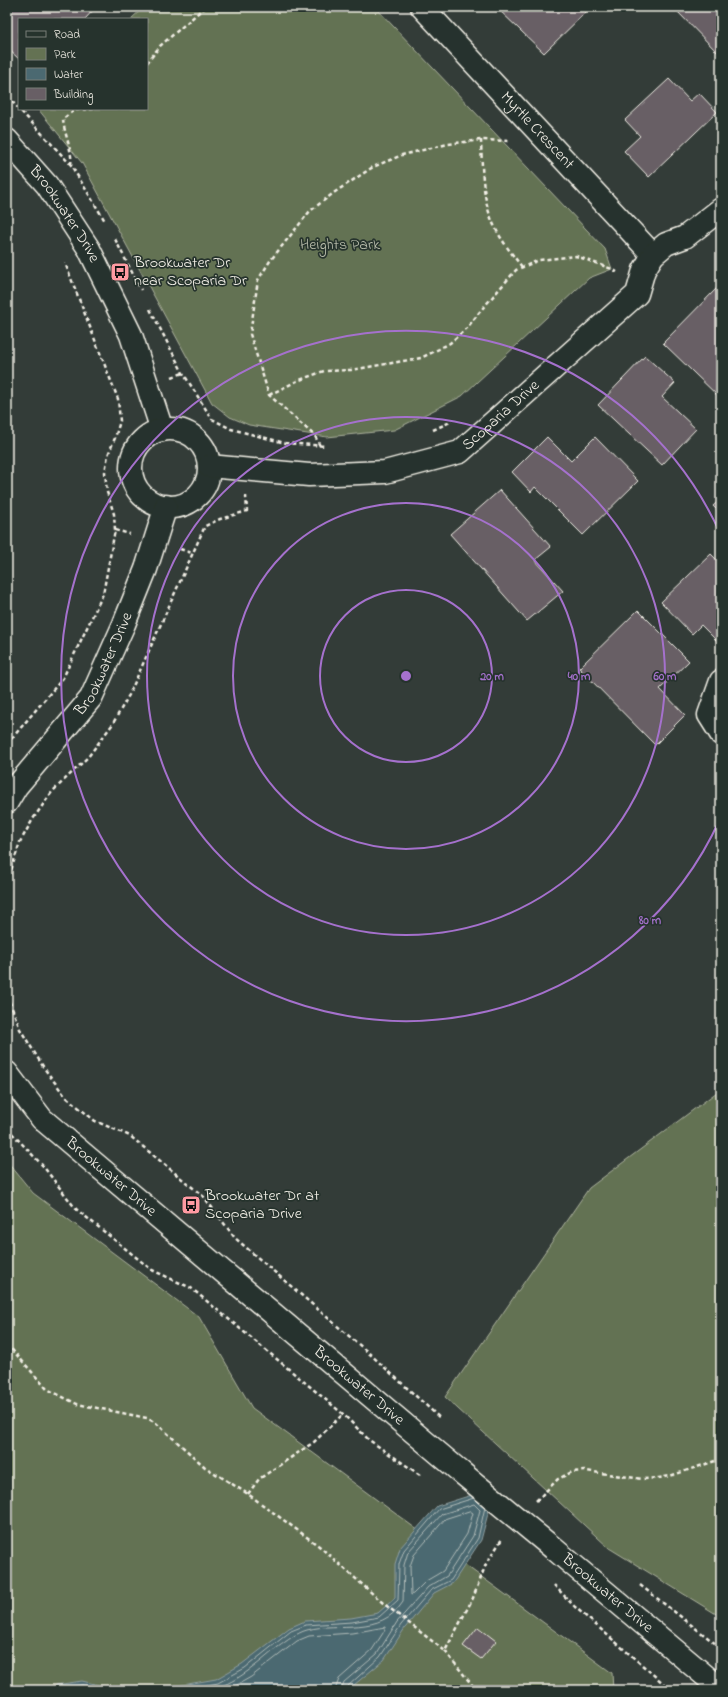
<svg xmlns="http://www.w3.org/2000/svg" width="728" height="1697" font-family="'Indie Flower',sans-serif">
	<rect width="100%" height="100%" fill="#333c38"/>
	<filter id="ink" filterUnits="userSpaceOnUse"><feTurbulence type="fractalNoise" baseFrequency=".025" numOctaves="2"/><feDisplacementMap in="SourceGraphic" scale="8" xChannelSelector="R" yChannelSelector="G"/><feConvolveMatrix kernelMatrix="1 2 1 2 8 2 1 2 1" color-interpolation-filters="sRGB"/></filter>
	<g filter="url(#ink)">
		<!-- green -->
		<path fill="#647253" stroke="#acb29e" d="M 144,7 L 375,7 L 605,249 L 612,269 L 589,278 L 462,396 L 394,430 L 327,437 L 249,425 L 230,417 L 212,403 L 82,163 L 38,109 L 147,109 L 147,19 L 131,19 Z
			M 721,1089 L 721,1617 L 609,1548 L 445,1397 L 589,1188 Z
			M 7,1161 L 33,1193 L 199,1317 L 252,1408 L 612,1673 L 613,1690 L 7,1690 Z"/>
		<!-- water -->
		<path fill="#4b6971" stroke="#8f9fa1" d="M 475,1494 L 490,1506 L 481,1540 L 453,1583 L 434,1593 L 405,1628 L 384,1660 L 348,1690 L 126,1690 L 160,1689 L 216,1679 L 242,1664 L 289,1628 L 305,1621 L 351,1618 L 378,1613 L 395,1598 L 395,1564 L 400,1548 L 437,1506 Z
			M 82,1681 L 119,1690 L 54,1690 L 56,1685 Z"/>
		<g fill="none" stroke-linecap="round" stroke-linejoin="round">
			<!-- shore -->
			<path stroke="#b0bbb8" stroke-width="1" d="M 470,1511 L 473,1513 L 467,1534 L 443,1571 L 426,1581 L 413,1594 L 411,1595 L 410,1566 L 414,1555 L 445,1519 Z
				M 58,1690 L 82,1685 L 101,1690
				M 181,1690 L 218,1683 L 245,1668 L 291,1631 L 306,1625 L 352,1622 L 379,1617 L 398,1600 L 399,1564 L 404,1550 L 439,1509 L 474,1498
				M 208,1690 C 235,1685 257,1664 278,1647 C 287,1641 296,1633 307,1630 C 340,1621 380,1637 403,1602 L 404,1565 L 408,1552 L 442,1514 L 474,1504 L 480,1510 L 473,1536 L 447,1576 L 428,1587 L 397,1622 L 377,1654 L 344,1682 L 341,1690
				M 228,1690 L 251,1677 L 297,1641 L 309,1636 L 352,1633 L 385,1627 L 385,1630 L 372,1650 L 339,1679 L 335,1690
				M 346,1690 L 348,1686 L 380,1657 L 401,1625 L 431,1590 L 451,1580 L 478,1538 L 485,1507"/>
		</g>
		<!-- building -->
		<path fill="#685f65" stroke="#f4f1e8" d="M 7,7 L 96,7 L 85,19 L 19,19 L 19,59 L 7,48 Z
			M 496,7 L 591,7 L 544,53 Z
			M 673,7 L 721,7 L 721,56 Z
			M 669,79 L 690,101 L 699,93 L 717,112 L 649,177 L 624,151 L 640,136 L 625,120 Z
			M 718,287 L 721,290 L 721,399 L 663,343 Z
			M 645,356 L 675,383 L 662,397 L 696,429 L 662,465 L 598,405 Z
			M 547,437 L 571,461 L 595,437 L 638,481 L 583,535 L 535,487 L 531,492 L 512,472 Z
			M 500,490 L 551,547 L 535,560 L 563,591 L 527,621 L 450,534 Z
			M 721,499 L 721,514 L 713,506 Z
			M 711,554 L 721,564 L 721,637 L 717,641 L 701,625 L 692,634 L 661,602 Z
			M 638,610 L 689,661 L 660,689 L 685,715 L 655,745 L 579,668 Z
			M 478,1627 L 496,1641 L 481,1659 L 463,1646 Z"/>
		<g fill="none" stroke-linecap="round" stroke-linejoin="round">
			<defs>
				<g id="street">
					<path id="s1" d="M 422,7 L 653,255"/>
					<path id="s2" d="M 7,140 L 47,185 L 89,249 L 131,335 L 162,430"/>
					<circle cx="170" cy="468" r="39"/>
					<path id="s3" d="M 209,466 L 309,475 L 385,472 L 460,452 L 637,294 L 644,270 L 653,255 L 666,244 L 685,237 L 721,209"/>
					<path d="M 721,681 L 709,715 L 721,734"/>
					<path id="s4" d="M 7,802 L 16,787 L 91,698 L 124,624 L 146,569 L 166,506"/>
					<path id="s5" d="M 7,1073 L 42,1119 L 462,1473"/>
					<path id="s6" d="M 553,1548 L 721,1689"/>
				</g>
			</defs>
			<!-- street casing -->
			<use href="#street" stroke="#f4f1e8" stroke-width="25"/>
			<!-- path -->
			<path stroke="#f4f1e8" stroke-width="2.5" stroke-dasharray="4 3" stroke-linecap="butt" d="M 147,63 L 160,46 L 205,7
				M 7,96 L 71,165 L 105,221
				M 481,140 C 482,167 482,198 493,223 C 500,239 512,254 522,267
				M 71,165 C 73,151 64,134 63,119 L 74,110 L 95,109
				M 115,239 L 141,290
				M 150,309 L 183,373 L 212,419 L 231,429 L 285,443 L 325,446
				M 172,377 L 183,373
				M 269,395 L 297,381 L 324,371 L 351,370 L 421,358 L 439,349 L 450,343 L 467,328 L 482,309 L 516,270 L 539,260 L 576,256 L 612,269 L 617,272
				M 433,430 L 452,421
				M 320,446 L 315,436 L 269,395 L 250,334 L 258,280 L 270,261 L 310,211 L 335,192 L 373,167 L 402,155 L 448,144 L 481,140 L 510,141
				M 115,530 L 130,534
				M 180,549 L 192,553
				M 7,744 L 63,678 L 103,594 L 115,530 L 114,514 L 107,492 L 105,472 L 108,455 L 115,438 L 120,421 L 118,399 L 65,263
				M 7,883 L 20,842 L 33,819 L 52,792 L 88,757 L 112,725 L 129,695 L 205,526 L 220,519 L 247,511 L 246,496
				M 7,995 L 20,1029 L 44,1068 L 65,1096 L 95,1121 L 130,1136 L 204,1197 L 235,1238 L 371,1355 L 441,1419
				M 7,1128 L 43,1166 L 76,1209 L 152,1270 L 191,1288 L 343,1414 L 369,1440 L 420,1475
				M 7,1344 L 47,1389 L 77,1404 L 147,1418 L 156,1423 L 205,1467 L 248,1494 L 319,1546 L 383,1603 L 445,1651 L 473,1598 L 486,1564 L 502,1539
				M 248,1494 L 259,1479 L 314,1442 L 343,1414
				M 536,1501 L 558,1479 L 572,1472 L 586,1471 L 642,1479 L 659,1478 L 670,1476 L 721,1459
				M 554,1585 L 575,1607 L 671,1690
				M 640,1585 L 721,1648
				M 445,1651 L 476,1690"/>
			<!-- street -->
			<use href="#street" stroke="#26332d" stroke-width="22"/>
			<defs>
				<path id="street-bridge" d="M 462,1473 L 553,1548"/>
			</defs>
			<!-- street-bridge casing -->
			<use href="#street-bridge" stroke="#f4f1e8" stroke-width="25" stroke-linecap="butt"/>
			<!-- street-bridge -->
			<use href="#street-bridge" stroke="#26332d" stroke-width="22"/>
		</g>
	</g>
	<!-- distance rings -->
	<g fill="none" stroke="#a571cd" stroke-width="2">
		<circle cx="406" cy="676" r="86"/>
		<circle cx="406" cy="676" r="173"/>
		<circle cx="406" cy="676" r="259"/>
		<path d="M720 819A345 345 0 1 1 720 533"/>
	</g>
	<!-- icons -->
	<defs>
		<symbol id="bus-square" viewBox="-11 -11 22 22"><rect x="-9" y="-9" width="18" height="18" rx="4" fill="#ff9aa2" stroke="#26332d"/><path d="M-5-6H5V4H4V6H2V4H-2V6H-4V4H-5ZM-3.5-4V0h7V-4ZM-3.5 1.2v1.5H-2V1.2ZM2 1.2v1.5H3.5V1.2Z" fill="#111"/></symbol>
	</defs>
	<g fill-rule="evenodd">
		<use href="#bus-square" x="109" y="261" width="22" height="22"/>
		<use href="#bus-square" x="180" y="1194" width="22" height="22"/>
	</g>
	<g text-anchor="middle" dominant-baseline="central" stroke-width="3.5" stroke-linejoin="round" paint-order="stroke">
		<!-- street labels -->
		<g font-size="16" fill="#f4f1e8" stroke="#26332d">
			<text stroke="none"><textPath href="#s1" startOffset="169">Myrtle Crescent</textPath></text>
			<text stroke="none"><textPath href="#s2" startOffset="94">Brookwater Drive</textPath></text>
			<text stroke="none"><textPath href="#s3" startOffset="309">Scoparia Drive</textPath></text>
			<text stroke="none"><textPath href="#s4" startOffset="170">Brookwater Drive</textPath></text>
			<text stroke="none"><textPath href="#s5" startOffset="148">Brookwater Drive</textPath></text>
			<text stroke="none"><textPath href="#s5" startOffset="472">Brookwater Drive</textPath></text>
			<text stroke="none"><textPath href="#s6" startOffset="71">Brookwater Drive</textPath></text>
		</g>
		<!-- park labels -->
		<g font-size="16" fill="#babeac" stroke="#26332d">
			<text x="340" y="245">Heights Park</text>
		</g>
		<!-- poi labels -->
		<g font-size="16" fill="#f4f1e8" stroke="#26332d" text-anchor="start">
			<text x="134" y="263">Brookwater Dr<tspan x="134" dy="18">near Scoparia Dr</tspan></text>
			<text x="205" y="1196">Brookwater Dr at<tspan x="205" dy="18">Scoparia Drive</tspan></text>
		</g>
	</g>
	<circle cx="406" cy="676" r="6" fill="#a571cd" stroke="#26332d" stroke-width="2"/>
	<g font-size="12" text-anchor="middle" font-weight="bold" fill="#a571cd" stroke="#26332d" stroke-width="3.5" stroke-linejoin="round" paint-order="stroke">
		<text x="492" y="680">20 m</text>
		<text x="579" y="680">40 m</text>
		<text x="665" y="680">60 m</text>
		<text x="650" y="924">80 m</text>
	</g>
	<!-- margin -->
	<rect width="728" height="1697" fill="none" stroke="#26332d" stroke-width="24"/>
	<rect x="12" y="12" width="704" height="1673" fill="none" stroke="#f4f1e8" stroke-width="1.5" filter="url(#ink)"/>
	<!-- legend -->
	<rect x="18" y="18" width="130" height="92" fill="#26332d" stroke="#787f78"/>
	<rect x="26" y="31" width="20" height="6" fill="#26332d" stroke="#787f78"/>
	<text x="54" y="38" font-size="12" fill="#f4f1e8">Road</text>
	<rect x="26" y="48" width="20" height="12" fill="#647253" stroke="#787f78"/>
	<text x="54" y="58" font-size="12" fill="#f4f1e8">Park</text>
	<rect x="26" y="68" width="20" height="12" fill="#4b6971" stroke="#787f78"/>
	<text x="54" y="78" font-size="12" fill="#f4f1e8">Water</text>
	<rect x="26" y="88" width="20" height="12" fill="#685f65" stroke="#787f78"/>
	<text x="54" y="98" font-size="12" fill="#f4f1e8">Building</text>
</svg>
